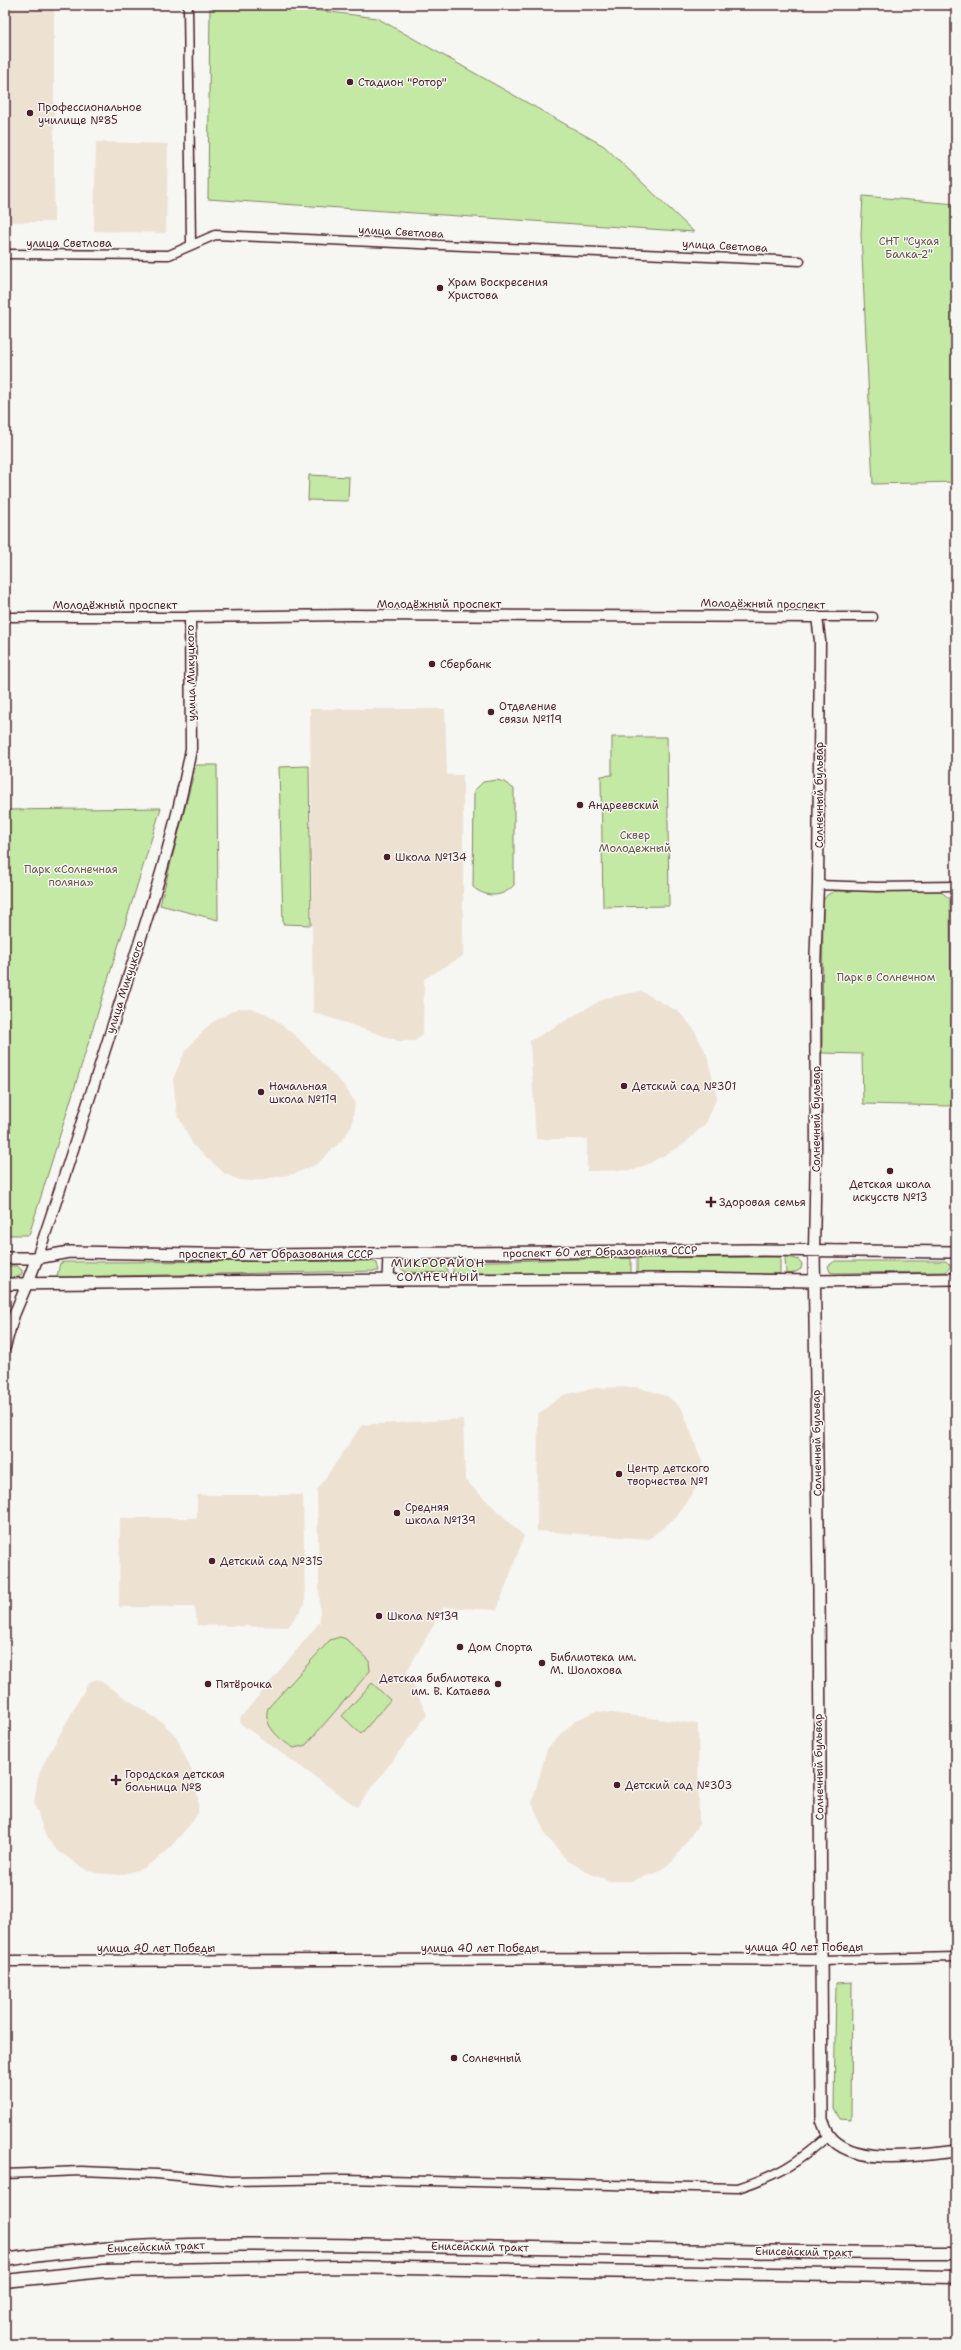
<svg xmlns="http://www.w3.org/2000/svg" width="961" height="2350" font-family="'Shantell Sans',sans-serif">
	<rect width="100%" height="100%" fill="#f6f6f2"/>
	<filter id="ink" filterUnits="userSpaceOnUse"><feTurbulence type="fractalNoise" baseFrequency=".025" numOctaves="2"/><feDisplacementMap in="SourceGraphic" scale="8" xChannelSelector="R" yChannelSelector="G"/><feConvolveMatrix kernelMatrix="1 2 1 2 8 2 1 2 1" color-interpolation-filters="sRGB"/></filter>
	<g filter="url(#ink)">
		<!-- built -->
		<path fill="#ede1d2" d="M 5,5 L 54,5 L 54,222 L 5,222 Z
			M 96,142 L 168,144 L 166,233 L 94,231 Z
			M 310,709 L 445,709 L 447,775 L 463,775 L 463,956 L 424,979 L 423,1030 L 421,1036 L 415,1041 L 399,1041 L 313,1012 Z
			M 641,991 L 679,1012 L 693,1028 L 707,1055 L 717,1097 L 706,1123 L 684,1144 L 652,1162 L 634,1170 L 587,1171 L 587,1139 L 536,1139 L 530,1041 L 605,998 Z
			M 238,1008 L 251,1008 L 269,1015 L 278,1022 L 298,1038 L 344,1086 L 355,1102 L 352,1125 L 344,1138 L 317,1164 L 294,1174 L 252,1181 L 240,1180 L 225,1174 L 193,1145 L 177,1113 L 173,1079 L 185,1051 L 211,1023 Z
			M 636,1387 L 667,1396 L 682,1409 L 702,1462 L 697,1486 L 676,1517 L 649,1539 L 537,1531 L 538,1414 L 563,1395 L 596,1388 Z
			M 463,1419 L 465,1480 L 524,1536 L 497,1610 L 444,1607 L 407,1671 L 427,1715 L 357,1807 L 241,1724 L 240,1718 L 320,1622 L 317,1490 L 362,1425 Z
			M 197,1495 L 303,1495 L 305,1604 L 288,1627 L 197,1625 L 195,1607 L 119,1607 L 120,1518 L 197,1518 Z
			M 97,1679 L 163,1723 L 176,1736 L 194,1776 L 198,1799 L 198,1812 L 193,1821 L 164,1854 L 144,1868 L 121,1875 L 95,1873 L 81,1867 L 57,1850 L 46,1837 L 34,1803 L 38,1777 L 45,1761 L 89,1682 Z
			M 596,1711 L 698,1724 L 699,1824 L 672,1862 L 656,1873 L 631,1881 L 610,1881 L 591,1874 L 567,1860 L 546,1836 L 532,1803 L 547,1749 L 575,1721 Z
			M 520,2341 L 520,2345 L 448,2345 L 448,2342 Z"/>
		<!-- green -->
		<path fill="#c4e9a4" stroke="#878468" d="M 210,5 L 276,5 L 377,18 L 604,146 L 694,232 L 208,199 Z
			M 863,196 L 956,204 L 956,482 L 873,484 L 861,234 Z
			M 309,475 L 349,477 L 348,501 L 308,500 Z
			M 612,737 L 667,737 L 669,906 L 603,907 L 601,776 L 612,775 Z
			M 196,765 L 217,765 L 218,920 L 160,905 Z
			M 309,766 L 311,925 L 283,924 L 279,767 Z
			M 497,780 L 504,782 L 514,789 L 514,885 C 502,898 486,898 473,887 L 474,791 L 483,782 Z
			M 161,808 L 29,1235 L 5,1235 L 5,810 Z
			M 939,890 L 950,899 L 952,1106 L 863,1104 L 862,1054 L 822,1053 L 823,901 L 827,895 L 835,891 Z
			M 785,1256 L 799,1260 L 802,1264 L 801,1269 L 794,1273 L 786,1274 Z
			M 780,1257 L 780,1274 L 637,1274 L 637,1258 Z
			M 631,1258 L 631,1274 L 453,1273 L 453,1262 Z
			M 371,1261 L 377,1263 L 379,1271 L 57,1277 L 60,1263 L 66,1262 Z
			M 835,1261 L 946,1261 L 951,1266 L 946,1272 L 835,1273 L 830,1272 L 828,1266 Z
			M 404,1262 L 447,1262 L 447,1273 L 406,1272 L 400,1268 Z
			M 5,1266 L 17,1266 L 22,1270 L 22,1274 L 16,1278 L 5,1278 Z
			M 340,1637 L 346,1639 L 369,1661 L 370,1671 L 306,1745 L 294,1748 C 280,1740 262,1725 268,1708 L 330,1640 Z
			M 372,1683 L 390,1700 L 361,1734 L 342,1716 Z
			M 852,1982 L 851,2120 L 840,2119 L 834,2108 L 836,1983 Z"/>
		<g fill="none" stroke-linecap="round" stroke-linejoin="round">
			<defs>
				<path id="minor" d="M 188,5 L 191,244
					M 5,254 L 169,255 L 215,235 L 800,261
					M 5,617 L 190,617
					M 817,617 L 873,617
					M 818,885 L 877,887 L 956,886
					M 821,1960 L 956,1957
					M 5,2174 L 81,2171 L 157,2174 L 231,2181 L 345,2179 L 738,2188 C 778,2175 798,2163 829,2135"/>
				<path id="tertiary" d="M 37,1258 C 67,1170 95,1081 123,993 C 149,913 176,832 191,749 L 190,617 L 350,615 L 817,617 L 820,641 L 818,885 L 815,970 L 816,1148 L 814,1251
					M 5,1347 L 14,1315 L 27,1284
					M 5,1961 L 683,1959 L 821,1960"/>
				<path id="secondary" d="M 814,1251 L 819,1591 L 822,2120 C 824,2125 826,2131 829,2135 C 852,2167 922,2155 956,2151
					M 5,1258 L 37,1258 L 69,1252 L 263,1255 L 752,1250 L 956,1252
					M 388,1280 L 389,1255
					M 5,1284 L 388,1280 L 682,1279 L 814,1281 L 956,1279
					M 27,1284 L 37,1258"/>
				<path id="primary" d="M 5,2260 C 137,2239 273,2245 406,2246 C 589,2249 773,2253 956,2253
					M 5,2281 L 103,2271 L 340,2267 L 956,2277"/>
			</defs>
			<!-- minor casing -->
			<use href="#minor" stroke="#4a1f2b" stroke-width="11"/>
			<!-- tertiary casing -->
			<use href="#tertiary" stroke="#4a1f2b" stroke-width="13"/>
			<!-- secondary casing -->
			<use href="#secondary" stroke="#4a1f2b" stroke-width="14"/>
			<!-- primary casing -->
			<use href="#primary" stroke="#4a1f2b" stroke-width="15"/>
			<!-- minor -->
			<use href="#minor" stroke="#f6f6f2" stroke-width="8"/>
			<!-- tertiary -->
			<use href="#tertiary" stroke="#f6f6f2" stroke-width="10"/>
			<!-- secondary -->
			<use href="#secondary" stroke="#f6f6f2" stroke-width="11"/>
			<!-- primary -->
			<use href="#primary" stroke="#f6f6f2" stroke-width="12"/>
		</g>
	</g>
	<!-- markers -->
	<g fill="#4a1f2b" stroke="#f6f6f2" stroke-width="1.5">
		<circle cx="350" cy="82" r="4"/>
		<circle cx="30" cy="113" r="4"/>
		<circle cx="440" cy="288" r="4"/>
		<circle cx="432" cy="664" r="4"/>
		<circle cx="491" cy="712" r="4"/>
		<circle cx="580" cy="805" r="4"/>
		<circle cx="387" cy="857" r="4"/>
		<circle cx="624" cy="1086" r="4"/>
		<circle cx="261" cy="1092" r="4"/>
		<circle cx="890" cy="1171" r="4"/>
		<path d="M709 1196h4v4h4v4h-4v4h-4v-4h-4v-4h4z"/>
		<circle cx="619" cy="1474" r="4"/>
		<circle cx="397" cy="1513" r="4"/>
		<circle cx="212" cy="1561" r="4"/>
		<circle cx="379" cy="1616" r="4"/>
		<circle cx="460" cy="1647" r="4"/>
		<circle cx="542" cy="1663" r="4"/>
		<circle cx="208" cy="1684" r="4"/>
		<circle cx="498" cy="1684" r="4"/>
		<path d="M114 1774h4v4h4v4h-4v4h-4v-4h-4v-4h4z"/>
		<circle cx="617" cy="1785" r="4"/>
		<circle cx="454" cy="2058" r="4"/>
	</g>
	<g text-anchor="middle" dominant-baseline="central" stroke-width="3" stroke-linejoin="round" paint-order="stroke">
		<!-- poi labels -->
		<g font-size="11" fill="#4a1f2b" stroke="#f6f6f2" text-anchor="start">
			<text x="358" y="82">Стадион "Ротор"</text>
			<text x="38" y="107">Профессиональное<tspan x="38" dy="13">училище №85</tspan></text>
			<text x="448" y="282">Храм Воскресения<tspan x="448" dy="13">Христова</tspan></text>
			<text x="440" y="664">Сбербанк</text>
			<text x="499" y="706">Отделение<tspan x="499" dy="13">связи №119</tspan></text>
			<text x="588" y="805">Андреевский</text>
			<text x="395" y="857">Школа №134</text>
			<text x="269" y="1086">Начальная<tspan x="269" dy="13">школа №119</tspan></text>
			<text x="632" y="1086">Детский сад №301</text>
			<text x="890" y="1184" text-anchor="middle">Детская школа<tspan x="890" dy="13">искусств №13</tspan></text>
			<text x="719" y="1202">Здоровая семья</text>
			<text x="627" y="1468">Центр детского<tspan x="627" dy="13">творчества №1</tspan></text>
			<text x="405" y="1507">Средняя<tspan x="405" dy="13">школа №139</tspan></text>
			<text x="220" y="1561">Детский сад №315</text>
			<text x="387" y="1616">Школа №139</text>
			<text x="468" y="1647">Дом Спорта</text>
			<text x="550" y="1657">Библиотека им.<tspan x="550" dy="13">М. Шолохова</tspan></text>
			<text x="490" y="1678" text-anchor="end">Детская библиотека<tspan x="490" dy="13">им. В. Катаева</tspan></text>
			<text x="216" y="1684">Пятёрочка</text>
			<text x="125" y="1774">Городская детская<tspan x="125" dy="13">больница №8</tspan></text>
			<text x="625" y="1785">Детский сад №303</text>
			<text x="462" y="2058">Солнечный</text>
		</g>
		<!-- street labels -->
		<g font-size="11" fill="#4a1f2b" stroke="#f6f6f2">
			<text transform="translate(401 232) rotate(3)">улица Светлова</text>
			<text x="69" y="243">улица Светлова</text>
			<text transform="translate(725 246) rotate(3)">улица Светлова</text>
			<text x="439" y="604">Молодёжный проспект</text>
			<text transform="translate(763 604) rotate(1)">Молодёжный проспект</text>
			<text x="115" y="605">Молодёжный проспект</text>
			<text transform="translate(191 673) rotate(-91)">улица Микуцкого</text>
			<text transform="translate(819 795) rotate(-90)">Солнечный бульвар</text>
			<text transform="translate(125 987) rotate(-72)">улица Микуцкого</text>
			<text transform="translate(816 1119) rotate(-90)">Солнечный бульвар</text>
			<text transform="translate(600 1252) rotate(-1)">проспект 60 лет Образования СССР</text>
			<text x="276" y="1254">проспект 60 лет Образования СССР</text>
			<text transform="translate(817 1443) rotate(-91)">Солнечный бульвар</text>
			<text transform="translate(819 1767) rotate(-91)">Солнечный бульвар</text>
			<text x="804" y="1947">улица 40 лет Победы</text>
			<text x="156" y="1948">улица 40 лет Победы</text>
			<text x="480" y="1948">улица 40 лет Победы</text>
			<text transform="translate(156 2247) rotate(-2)">Енисейский тракт</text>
			<text transform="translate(480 2247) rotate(1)">Енисейский тракт</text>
			<text transform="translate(804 2252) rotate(1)">Енисейский тракт</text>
		</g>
		<!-- park labels -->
		<g font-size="11" fill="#685249" stroke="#f6f6f2">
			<text x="909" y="241">СНТ "Сухая<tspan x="909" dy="13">Балка-2"</tspan></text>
			<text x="635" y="835">Сквер<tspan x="635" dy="13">Молодежный</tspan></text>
			<text x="71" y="869">Парк «Солнечная<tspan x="71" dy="13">поляна»</tspan></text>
			<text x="886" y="977">Парк в Солнечном</text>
		</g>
		<!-- neighbourhood labels -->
		<g font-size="12" letter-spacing="1" fill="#4a1f2b" stroke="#f6f6f2">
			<text x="438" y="1263">МИКРОРАЙОН<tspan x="438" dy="14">СОЛНЕЧНЫЙ</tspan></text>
		</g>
	</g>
	<!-- margin -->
	<rect width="961" height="2350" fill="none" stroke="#f6f6f2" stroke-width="20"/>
	<rect x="10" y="10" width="941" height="2330" fill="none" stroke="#4a1f2b" stroke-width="1.5" filter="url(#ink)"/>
</svg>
